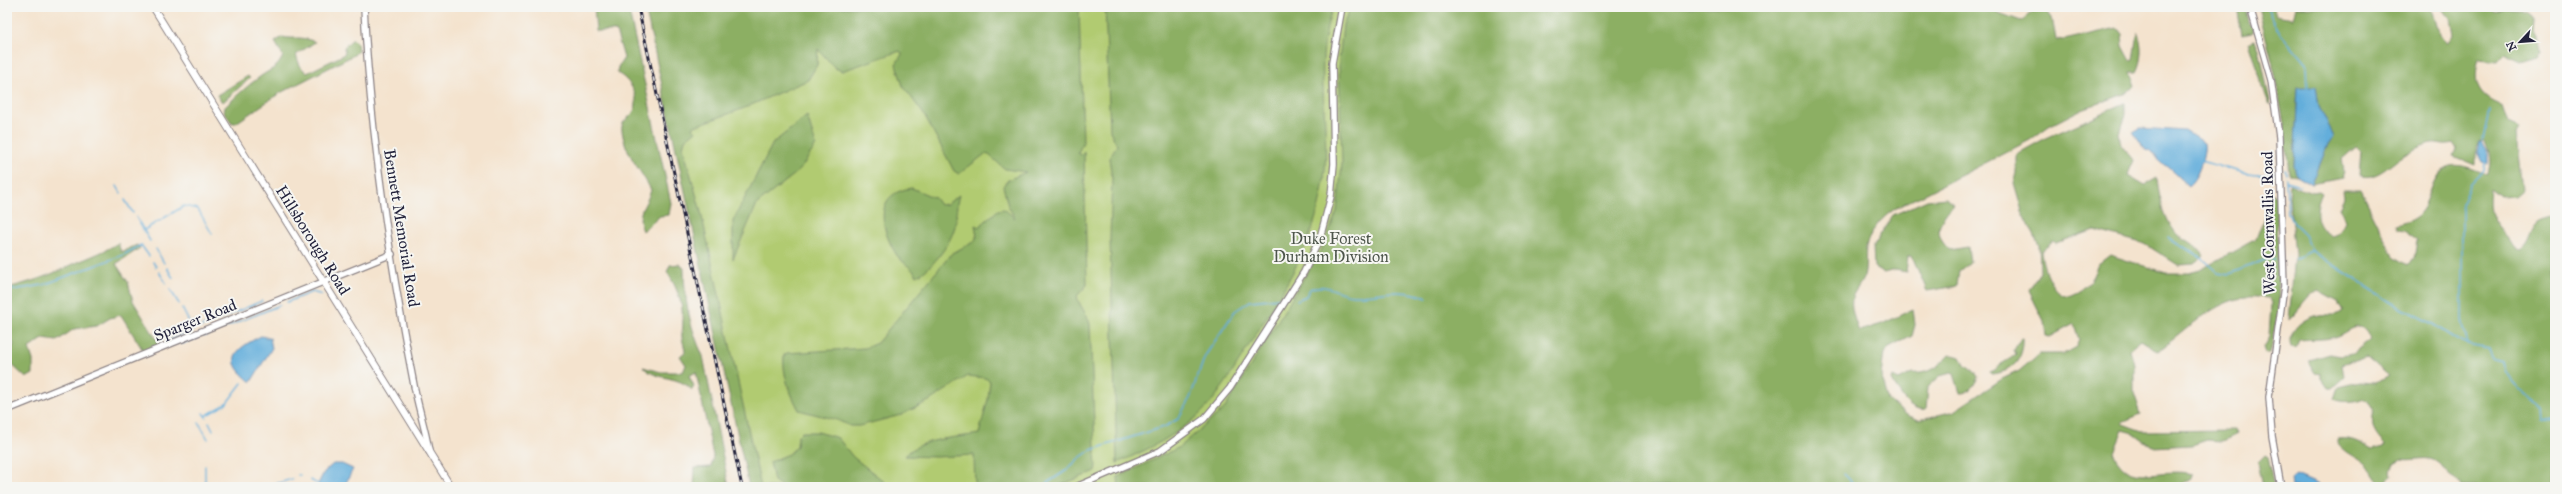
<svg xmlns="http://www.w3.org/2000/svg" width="2562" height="494" font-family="'IM FELL Great Primer',serif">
	<rect width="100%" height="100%" fill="#f6f6f2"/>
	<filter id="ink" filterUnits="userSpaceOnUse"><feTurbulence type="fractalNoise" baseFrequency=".025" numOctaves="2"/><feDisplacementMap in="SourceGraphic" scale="8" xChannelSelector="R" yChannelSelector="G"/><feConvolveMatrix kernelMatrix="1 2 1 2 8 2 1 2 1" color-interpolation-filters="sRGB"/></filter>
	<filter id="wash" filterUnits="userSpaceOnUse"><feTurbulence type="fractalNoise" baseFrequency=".012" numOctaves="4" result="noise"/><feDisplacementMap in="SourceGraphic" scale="16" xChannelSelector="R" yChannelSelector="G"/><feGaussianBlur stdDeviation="0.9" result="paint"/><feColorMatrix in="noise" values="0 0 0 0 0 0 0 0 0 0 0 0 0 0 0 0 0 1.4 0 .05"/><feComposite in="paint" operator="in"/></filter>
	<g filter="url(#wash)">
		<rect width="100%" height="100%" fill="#f4e3ce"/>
		<!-- green -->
		<path fill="#b1cb71" stroke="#6a7656" d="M 650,7 L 1942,7 L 1806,244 L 1923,487 L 750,487 Z"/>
		<!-- forest -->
		<path fill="#8caf63" stroke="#57684f" d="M 594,7 L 628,7 L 671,203 L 669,215 L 660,216 L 643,231 C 635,212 646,207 651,190 C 641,170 625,154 622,131 C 620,120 630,119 634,111 C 641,96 629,79 617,73 L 618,67 L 624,58 L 616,31 L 596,31 Z
			M 645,7 L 1079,7 L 1083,142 L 1078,153 L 1081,155 L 1084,152 L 1087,285 L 1077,296 C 1079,306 1087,313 1090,324 L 1096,471 L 1056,487 L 975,487 L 974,455 L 936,457 L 905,456 C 920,438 956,438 979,434 L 988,399 L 990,381 L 985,378 L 968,376 L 929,401 L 901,415 L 859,426 L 850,426 L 837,420 L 799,410 C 790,393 782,374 784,355 L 787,353 L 865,348 L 877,343 L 952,253 L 974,242 L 977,236 L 975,225 L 979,227 L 998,210 L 1004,209 L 1015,218 L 1008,206 L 1003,186 L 1008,180 L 1026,172 L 1005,169 L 989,155 L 985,154 L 959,174 L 954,171 L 925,116 L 903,86 L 896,64 L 902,54 L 900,51 L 842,71 L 835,68 L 818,49 L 817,65 L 808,80 L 742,109 L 692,127 L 696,131 L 685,140 L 683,147 L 701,212 L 761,487 L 749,487 Z
			M 1105,7 L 1333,7 C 1313,59 1329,115 1325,169 C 1320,236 1284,290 1249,345 C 1235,368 1221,393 1202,412 C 1178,435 1147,450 1117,463 L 1110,239 L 1112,178 L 1109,158 L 1117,145 L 1110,131 Z
			M 1351,7 L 1994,7 L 1999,13 L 2021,21 L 2038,7 L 2044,7 L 2052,18 L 2056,39 L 2064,40 L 2117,28 L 2122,34 L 2123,46 L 2131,61 L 2134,60 L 2138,32 C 2144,43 2143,61 2137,72 L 2130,72 L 2135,86 L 2125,94 L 2082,109 L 2049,126 L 2030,140 L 1921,196 C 1897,206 1877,217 1867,243 C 1864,252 1867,266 1864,276 C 1861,284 1856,289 1853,295 C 1849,305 1855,322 1859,331 L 1882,324 L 1913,309 L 1915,325 L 1912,336 L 1889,348 L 1884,353 L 1881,376 L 1887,399 L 1906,415 L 1918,420 L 1954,411 L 2002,379 L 2019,371 L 2039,354 L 2063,354 L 2076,347 L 2079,340 L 2074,324 L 2050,337 L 2046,336 L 2044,321 L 2029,291 L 2040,271 L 2039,245 L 2022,211 L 2014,184 L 2017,173 L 2017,154 L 2044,139 L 2125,103 L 2125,114 L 2119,133 L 2121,145 L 2133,160 L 2128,175 L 2145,185 L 2157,178 C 2158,194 2166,227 2180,236 C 2189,241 2199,247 2204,256 L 2194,264 L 2178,265 L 2145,244 L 2094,230 L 2056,244 L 2053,242 L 2041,251 C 2042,265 2050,291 2065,296 C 2082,291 2093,282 2097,265 L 2110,255 L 2166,273 L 2189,273 L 2200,270 L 2256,239 L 2273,193 L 2277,196 L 2279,310 L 2269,353 L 2265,354 L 2263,347 L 2269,337 L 2271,303 L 2269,299 C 2259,298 2248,297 2238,299 C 2211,305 2184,332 2162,348 L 2157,350 L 2141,340 L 2130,349 L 2134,365 L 2134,393 L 2141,414 L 2122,422 L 2123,424 L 2142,431 L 2235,430 L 2237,434 L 2223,441 L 2207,440 L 2192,445 L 2153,447 L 2134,433 L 2123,430 L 2114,452 C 2126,489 2161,466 2193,474 L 2192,478 L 2177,487 L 1119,487 L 1118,477 L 1180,447 L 1225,408 L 1325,243 L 1337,211 L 1342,164 L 1339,61 L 1343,25 Z
			M 2237,7 L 2245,7 L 2248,22 L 2253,28 L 2252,33 L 2242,35 Z
			M 2258,7 L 2273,7 L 2276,15 L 2293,18 L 2296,7 L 2431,7 L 2436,26 L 2447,43 L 2453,35 L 2450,19 L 2442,7 L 2485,7 L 2494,12 L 2508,7 L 2526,8 L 2533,17 L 2532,28 L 2543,49 L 2540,56 L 2521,61 L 2504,53 L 2497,61 L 2479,59 C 2472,84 2478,97 2502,106 L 2508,124 L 2519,129 L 2516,135 L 2522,190 L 2515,196 L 2500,197 L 2490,189 C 2487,217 2492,220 2509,240 C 2513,245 2513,249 2520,251 C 2530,245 2529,233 2537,225 C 2541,221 2550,220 2555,218 L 2555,487 L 2462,487 C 2459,480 2454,480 2448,475 C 2444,472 2442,466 2438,463 C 2428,454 2414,462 2401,459 L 2394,463 L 2391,471 L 2392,475 L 2387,481 L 2392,487 L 2381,487 C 2376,477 2370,466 2360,460 C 2351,454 2345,452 2338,443 L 2338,439 C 2352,437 2360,443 2372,450 L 2384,447 L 2385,444 C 2374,433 2370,426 2374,411 L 2368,400 L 2364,398 C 2355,402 2343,403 2334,399 L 2338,387 L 2359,382 L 2376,383 L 2388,376 L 2366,357 L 2342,364 L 2344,377 L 2332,388 L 2328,388 L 2322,379 L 2322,374 L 2315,373 L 2309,363 L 2309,360 L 2329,354 L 2341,356 L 2352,354 L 2370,340 C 2361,315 2350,333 2335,337 C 2326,340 2309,339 2299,340 L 2296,347 L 2292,346 C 2287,332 2301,320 2314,316 C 2325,312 2334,319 2344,311 L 2338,301 L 2318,290 C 2306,297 2300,310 2289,320 L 2295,254 L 2289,198 L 2290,184 L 2312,192 L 2319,191 L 2322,193 C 2314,210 2314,227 2332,236 L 2339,233 L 2346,220 L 2339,208 L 2344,197 L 2343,190 L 2361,190 L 2394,256 L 2408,265 L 2416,253 L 2418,240 L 2404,230 L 2397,229 L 2395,225 C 2404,223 2414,220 2420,213 C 2432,200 2430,171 2451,166 C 2462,163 2477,171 2487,174 C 2492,163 2490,152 2485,141 L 2479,142 L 2476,148 L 2476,165 L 2454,156 L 2457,149 L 2453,143 C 2442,146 2440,142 2432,143 C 2424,144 2410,151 2403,156 C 2391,163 2376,182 2359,175 L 2361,151 L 2356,147 L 2342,159 L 2344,171 L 2342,178 L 2312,184 L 2328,144 L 2334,136 L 2319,107 L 2316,88 L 2298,87 L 2294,165 L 2297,175 L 2289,174 L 2284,124 L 2273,65 Z
			M 282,37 C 297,40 299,35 315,42 L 296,55 L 300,66 L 307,73 L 341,56 L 345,53 L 344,47 L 353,39 L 357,43 L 358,51 L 354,55 L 280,93 L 236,123 L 232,123 L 224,112 L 225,107 C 236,96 248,85 261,76 C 271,69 278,68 283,56 L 275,42 Z
			M 2255,40 L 2259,49 L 2271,106 C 2266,103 2254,54 2249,42 Z
			M 248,76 L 250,78 L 223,102 L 220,100 L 217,95 Z
			M 807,116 L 816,145 L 800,170 L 757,204 L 733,259 L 733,221 L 773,143 Z
			M 912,188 L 935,198 L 940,205 L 947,204 L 959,195 C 956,205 957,212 956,222 C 953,241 933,268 917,276 C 912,267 902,263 896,254 C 880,228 873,193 912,188 Z
			M 1946,198 L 1954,204 C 1940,219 1931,234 1950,250 L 1968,247 L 1970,262 L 1959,271 L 1957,286 L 1927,291 L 1912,256 L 1908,256 L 1906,272 L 1895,270 L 1884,273 L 1874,267 L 1873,246 L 1893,215 L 1927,200 Z
			M 118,243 L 121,252 L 137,245 L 140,248 L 116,264 L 128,282 L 133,301 L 160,345 L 144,352 L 121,315 L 110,318 L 97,326 L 74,329 L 57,341 L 43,339 L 29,348 L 33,360 L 33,374 L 26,378 L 7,360 L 14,344 L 7,335 L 7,288 C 28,283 45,277 65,268 C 83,259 101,254 118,243 Z
			M 679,264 L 684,268 C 684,299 690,328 703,356 L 729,487 L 694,487 L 695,468 L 711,467 L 713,456 L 696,372 L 689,376 L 694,386 L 692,390 C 679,375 657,381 643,367 L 661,372 L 683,372 L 686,365 L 680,356 L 685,352 C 685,346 681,339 682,334 C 685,311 680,292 667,272 L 670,265 Z
			M 2021,338 L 2023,338 C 2024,359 2012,373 1991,374 L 1990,372 L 1995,370 C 2001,362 2009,361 2016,354 L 2014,350 Z
			M 1950,354 L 1960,357 C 1964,367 1974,368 1978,377 C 1975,384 1969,394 1960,393 L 1954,374 L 1951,373 L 1940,376 L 1928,387 L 1926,410 C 1909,413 1899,393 1892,380 L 1893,377 L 1899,380 L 1912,373 C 1928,375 1940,365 1950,354 Z
			M 802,432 L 818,432 L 838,438 L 853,457 L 891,487 L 783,487 L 774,481 L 770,462 L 789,454 L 797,446 L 798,436 Z
			M 2265,455 L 2268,457 L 2274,487 L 2263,487 L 2258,462 Z"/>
		<!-- water -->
		<path fill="#63aedb" stroke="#42688b" d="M 2298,87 L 2316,87 L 2319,107 L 2334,136 L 2328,144 L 2312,184 L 2297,175 L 2294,165 Z
			M 2140,128 L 2185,131 L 2204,143 C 2206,154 2198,179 2188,186 L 2149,150 L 2147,151 L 2133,132 Z
			M 2479,142 L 2483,143 L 2487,150 L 2487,163 L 2482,162 L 2477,152 Z
			M 261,336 L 270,338 L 272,348 L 251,382 C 222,360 235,349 261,336 Z
			M 333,464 L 342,464 L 353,469 L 344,487 L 320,487 L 318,484 L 324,472 Z
			M 2296,475 L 2324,487 L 2292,487 L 2291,479 Z"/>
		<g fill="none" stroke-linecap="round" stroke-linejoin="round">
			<!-- stream -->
			<path stroke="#63aedb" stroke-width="1.5" d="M 2267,7 L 2276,28 L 2307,65 L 2308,89
				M 2482,144 L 2489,110
				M 2199,161 C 2224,166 2250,179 2275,172
				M 2285,170 L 2286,174
				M 2286,178 L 2288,213 L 2292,222 L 2305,235 L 2312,251 L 2392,303 L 2431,323 L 2457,340 L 2468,345 L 2488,349 L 2492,358 L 2503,361 C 2504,381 2530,397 2543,410 L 2544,419 L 2555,417
				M 2286,181 L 2300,185
				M 117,186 L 121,193
				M 125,200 L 133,213
				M 136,217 L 150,241
				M 144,230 L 184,206 L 198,209 L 212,234
				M 2168,237 L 2203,259 L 2218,272 L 2229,274 L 2267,259 L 2275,260
				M 141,245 L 149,256
				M 156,249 L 164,263
				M 2295,259 L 2311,251
				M 153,262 L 156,267
				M 167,268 L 173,278
				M 159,272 L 166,283
				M 170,289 L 179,304
				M 7,291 L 43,285 L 123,255 L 141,245
				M 1297,300 L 1306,296 L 1310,289 C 1326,282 1338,294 1353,295 C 1381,296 1399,286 1427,298
				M 287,302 L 312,292 L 322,295
				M 201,327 L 262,301
				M 204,336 L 280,305
				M 168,341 L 193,330 L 182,308
				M 181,344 L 197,338
				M 2468,345 L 2462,320 L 2462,203 L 2470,184 L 2484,170 L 2485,162
				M 203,413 L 206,417
				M 205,416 L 226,404 L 242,383
				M 209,422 L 213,430
				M 199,423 L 208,439
				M 1844,474 L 1857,487
				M 298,475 L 300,475
				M 310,480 L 318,484
				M 272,485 L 292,479
				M 205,487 L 205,466
				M 1041,487 L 1067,470 L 1078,459 L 1091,450 L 1164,427 L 1178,419 L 1190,398 L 1205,356 L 1235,311 L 1250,301 L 1279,298"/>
		</g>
	</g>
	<g filter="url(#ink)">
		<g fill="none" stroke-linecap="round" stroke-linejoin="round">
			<defs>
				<path id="secondary" d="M 364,7 C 370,132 389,257 413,380 C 417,404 425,427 429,451
					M 2250,7 L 2271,80 L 2279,137 L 2284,286 L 2269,397 L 2272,436 L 2281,487
					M 7,410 L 392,254
					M 1076,487 L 1160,451 L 1204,419 L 1230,388 L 1304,272 L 1320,238 L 1331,196 L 1334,164 L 1332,63 L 1342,7"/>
				<path id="primary" d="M 153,7 L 451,487"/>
			</defs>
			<!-- secondary casing -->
			<use href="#secondary" stroke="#8b8284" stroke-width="8"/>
			<!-- primary casing -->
			<use href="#primary" stroke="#8b8284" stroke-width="8"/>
			<!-- secondary -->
			<use href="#secondary" stroke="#fff" stroke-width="5.5"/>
			<!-- primary -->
			<use href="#primary" stroke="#fff" stroke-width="6"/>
			<defs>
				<path id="rail" d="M 638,7 L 742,487"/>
			</defs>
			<!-- rail casing -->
			<use href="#rail" stroke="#22223b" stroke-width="3"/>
			<!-- rail -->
			<use href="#rail" stroke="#f6f6f2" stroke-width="1.5" stroke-dasharray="4.5" stroke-linecap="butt"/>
		</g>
	</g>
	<g text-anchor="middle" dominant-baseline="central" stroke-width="4" stroke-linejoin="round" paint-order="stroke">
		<!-- street labels -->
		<g font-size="16" fill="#22223b" stroke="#f6f6f2">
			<text transform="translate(2268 223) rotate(-91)">West Cornwallis Road</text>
			<text transform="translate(402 228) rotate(81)">Bennett Memorial Road</text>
			<text transform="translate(313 240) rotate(58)">Hillsborough Road</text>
			<text transform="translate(195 320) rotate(-22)">Sparger Road</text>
		</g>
		<!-- park labels -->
		<g font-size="16" fill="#4d554b" stroke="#f6f6f2">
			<text x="1331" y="238">Duke Forest<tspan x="1331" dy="18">Durham Division</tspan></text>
		</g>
	</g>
	<!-- margin -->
	<rect width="2562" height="494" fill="none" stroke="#f6f6f2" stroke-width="24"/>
	<!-- north arrow -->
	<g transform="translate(2520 42) rotate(244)" stroke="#f6f6f2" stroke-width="3" paint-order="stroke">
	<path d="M0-3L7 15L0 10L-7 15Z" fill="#22223b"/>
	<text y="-6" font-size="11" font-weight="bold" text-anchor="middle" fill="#22223b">N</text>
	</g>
</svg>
